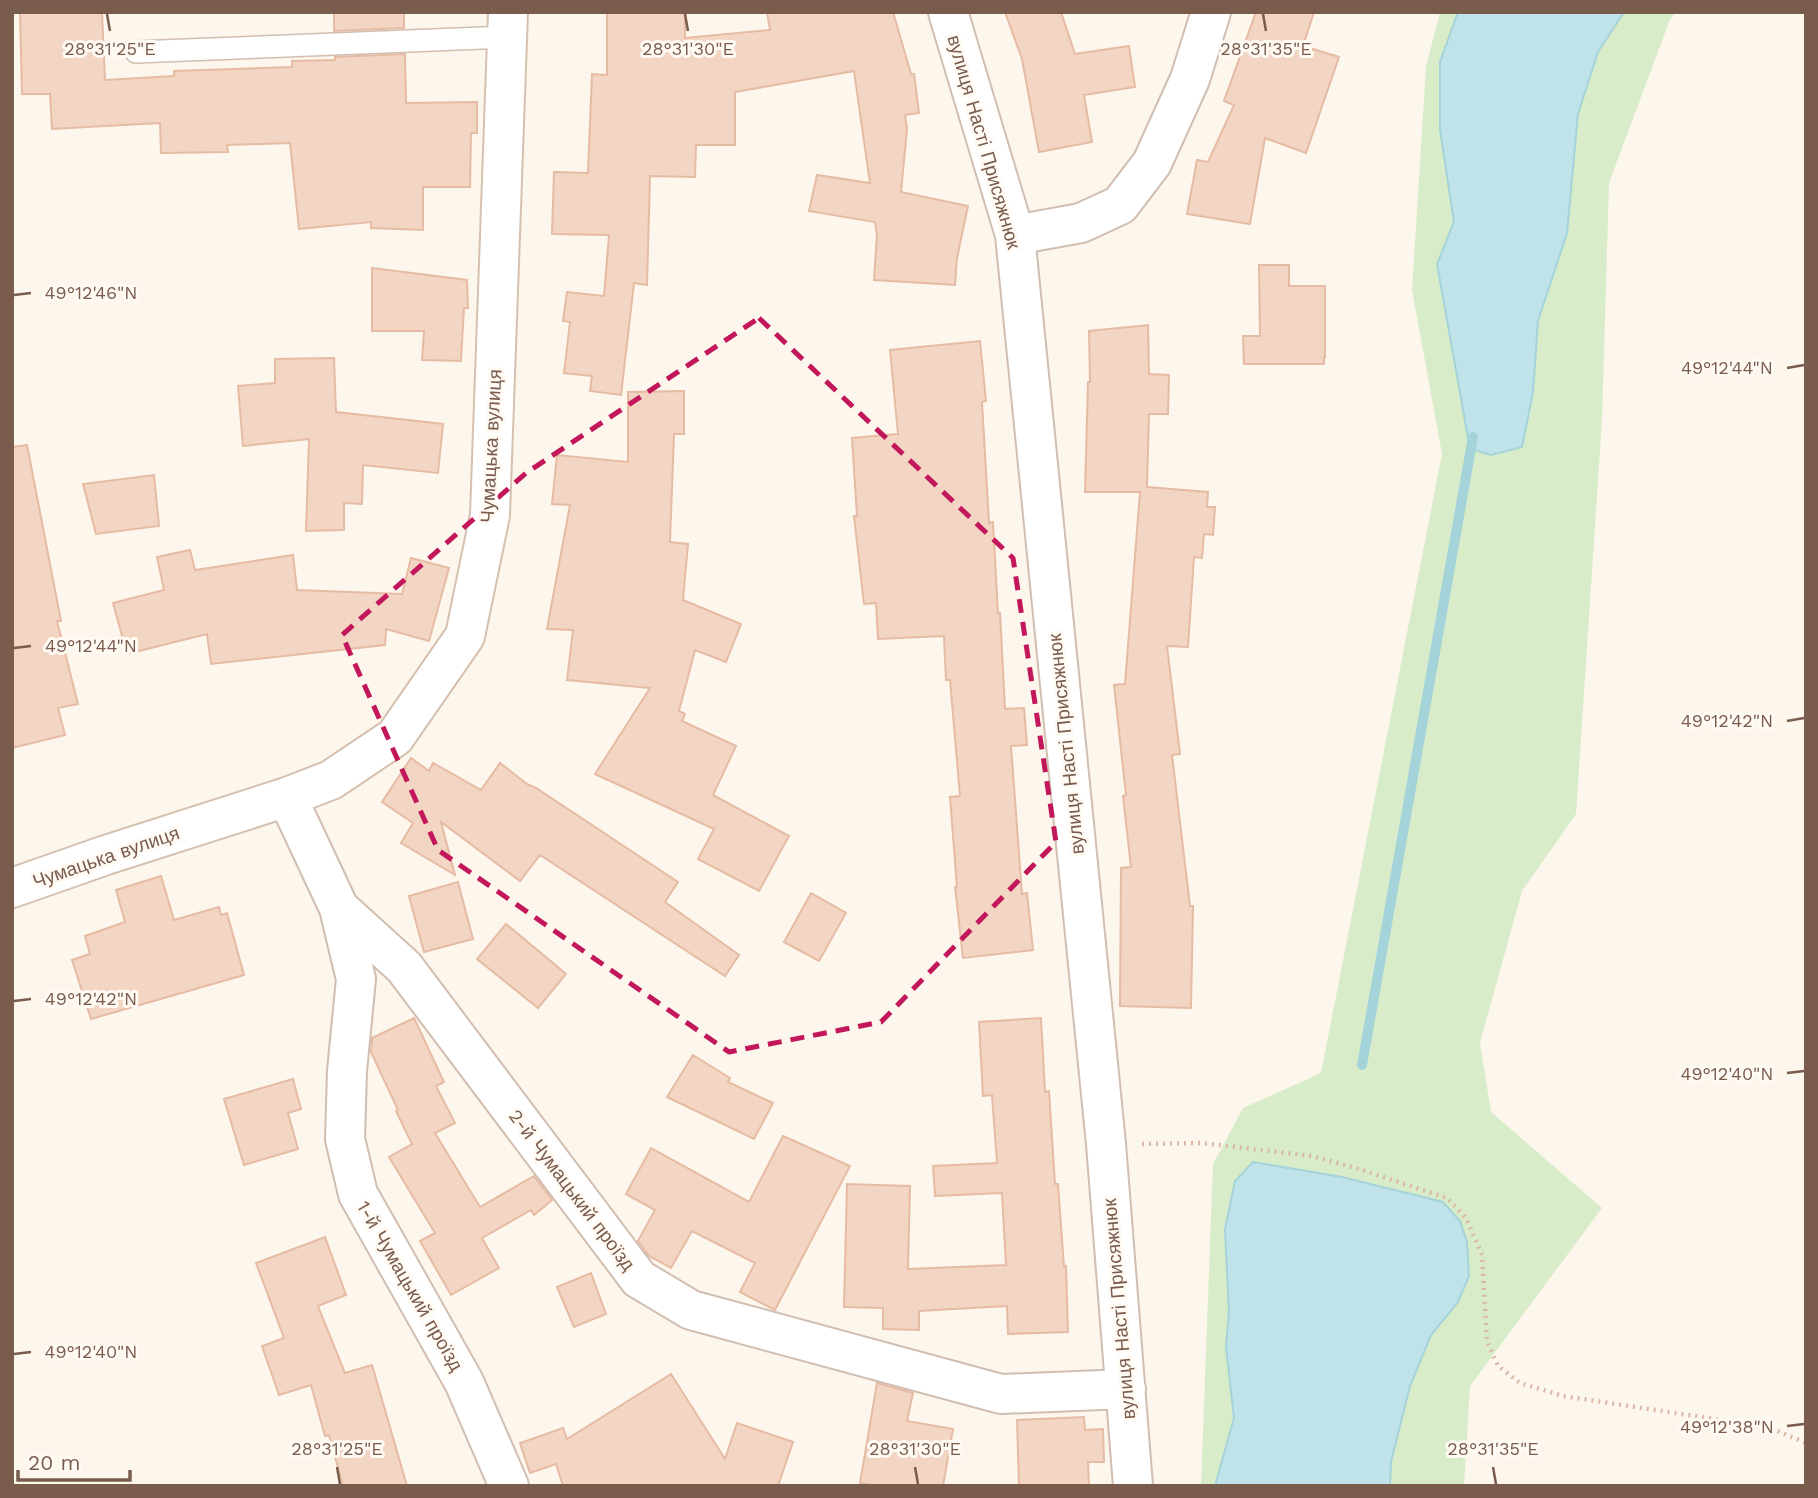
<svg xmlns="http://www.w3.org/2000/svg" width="1818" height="1498" font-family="'Work Sans',sans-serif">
	<rect width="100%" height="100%" fill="#fdf6ec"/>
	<!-- green -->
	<path fill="#d8ecc9" d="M 1440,12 L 1458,12 L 1440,62 L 1440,130 L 1454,222 L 1437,264 L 1522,447 L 1533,392 L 1538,321 L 1567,233 L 1578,114 L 1598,52 L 1624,12 L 1675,12 L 1669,22 L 1609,183 L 1602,420 L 1576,814 L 1522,891 L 1480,1043 L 1491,1112 L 1602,1208 L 1470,1386 L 1464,1486 L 1390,1486 L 1391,1462 L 1410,1386 L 1431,1335 L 1458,1302 L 1443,1202 L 1342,1177 L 1253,1163 L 1229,1312 L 1226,1347 L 1234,1418 L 1215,1486 L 1201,1486 L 1213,1164 L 1243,1108 L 1321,1073 L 1442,454 L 1412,290 L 1426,67 Z"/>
	<!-- water -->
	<path fill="#bfe3e8" stroke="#a5d3da" stroke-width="2" d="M 1458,12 L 1624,12 L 1598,52 L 1578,114 L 1567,233 L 1538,321 L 1533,392 L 1522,447 L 1491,455 L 1470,449 L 1437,264 L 1454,222 L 1440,130 L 1440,62 Z
		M 1253,1162 L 1342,1177 L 1443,1202 L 1460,1221 L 1467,1242 L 1469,1276 L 1458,1302 L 1431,1335 L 1410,1386 L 1391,1462 L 1390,1486 L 1215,1486 L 1234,1418 L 1226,1347 L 1229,1312 L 1225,1229 L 1235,1181 Z"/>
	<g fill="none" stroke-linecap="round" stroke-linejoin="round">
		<!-- stream -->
		<path stroke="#a5d3da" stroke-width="10" d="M 1362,1065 L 1473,437"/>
	</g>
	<!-- building -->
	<path fill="#f3d5c3" stroke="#e6bba3" stroke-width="2" d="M 20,12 L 102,12 L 105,80 L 174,76 L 174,71 L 292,67 L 292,61 L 335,60 L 335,57 L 405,54 L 406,103 L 477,102 L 477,133 L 471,133 L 470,187 L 423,187 L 423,230 L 371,228 L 371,222 L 299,229 L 290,143 L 227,145 L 228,152 L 161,153 L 160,123 L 52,129 L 50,94 L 22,94 Z
		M 334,12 L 404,12 L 404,28 L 334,31 Z
		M 607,12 L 685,12 L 685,38 L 770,30 L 767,12 L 893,12 L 911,74 L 914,74 L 919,113 L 905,115 L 907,129 L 901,192 L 968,206 L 957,258 L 955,285 L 874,280 L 877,235 L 875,222 L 809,211 L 817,175 L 870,183 L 854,71 L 735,92 L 735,145 L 696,145 L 695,177 L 650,176 L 647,285 L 634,283 L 621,395 L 590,391 L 592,376 L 564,373 L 570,322 L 563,321 L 567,292 L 604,296 L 609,235 L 552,234 L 554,172 L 588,173 L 592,74 L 607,75 Z
		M 1005,12 L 1061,12 L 1075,54 L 1129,46 L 1135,87 L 1084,95 L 1092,142 L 1039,152 L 1022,59 Z
		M 1256,12 L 1314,12 L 1303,46 L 1339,57 L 1306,153 L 1265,138 L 1250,224 L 1187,214 L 1197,160 L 1208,162 L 1234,105 L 1224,101 Z
		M 1259,265 L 1289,265 L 1289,286 L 1325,286 L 1325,357 L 1324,357 L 1324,364 L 1244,364 L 1243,336 L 1260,336 Z
		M 372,268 L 467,280 L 468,308 L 464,308 L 461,361 L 422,360 L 424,331 L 372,331 Z
		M 1148,325 L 1149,374 L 1169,375 L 1168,414 L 1149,414 L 1147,487 L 1208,492 L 1207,507 L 1215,507 L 1213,535 L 1204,534 L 1202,558 L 1194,557 L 1188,647 L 1167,646 L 1180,754 L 1172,755 L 1190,906 L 1193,906 L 1191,1008 L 1120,1006 L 1121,868 L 1131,867 L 1123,796 L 1126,795 L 1114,685 L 1125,684 L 1140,492 L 1085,492 L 1088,382 L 1090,382 L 1089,331 Z
		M 980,341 L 986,401 L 982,402 L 989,523 L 993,522 L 998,613 L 1000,613 L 1005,709 L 1024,708 L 1027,745 L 1011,746 L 1022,894 L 1027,893 L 1033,950 L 963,958 L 955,887 L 957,887 L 950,797 L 960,796 L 950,680 L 946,680 L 944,636 L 878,639 L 876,603 L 864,604 L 854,516 L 857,516 L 852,438 L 898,434 L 890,350 Z
		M 334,358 L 336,412 L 443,424 L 438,473 L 363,465 L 362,504 L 344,503 L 344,530 L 306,531 L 309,439 L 243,446 L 238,386 L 275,383 L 275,359 Z
		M 684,391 L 684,434 L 674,434 L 670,542 L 688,544 L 683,600 L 741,624 L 726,662 L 695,650 L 679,711 L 685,714 L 682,721 L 736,746 L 713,795 L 789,836 L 759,891 L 698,859 L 714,829 L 595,774 L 650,688 L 567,680 L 573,630 L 547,629 L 570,505 L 552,504 L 557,455 L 628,462 L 628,392 Z
		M 27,445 L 61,621 L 57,621 L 78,704 L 58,708 L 65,735 L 12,748 L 12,447 Z
		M 154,475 L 159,526 L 96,534 L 83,484 Z
		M 190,550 L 195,570 L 293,555 L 297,590 L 402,594 L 411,558 L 449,568 L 429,641 L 386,629 L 385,645 L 211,664 L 207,634 L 127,654 L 113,603 L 164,590 L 157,557 Z
		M 411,758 L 429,771 L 433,763 L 481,790 L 500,763 L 527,784 L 536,788 L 678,882 L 665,902 L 739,955 L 725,976 L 540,855 L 520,881 L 441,822 L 455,875 L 401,843 L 413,823 L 382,802 Z
		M 161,876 L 174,920 L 219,907 L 221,915 L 227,913 L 244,975 L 91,1019 L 72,960 L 90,954 L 85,936 L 125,922 L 116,890 Z
		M 458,882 L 473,939 L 424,952 L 409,896 Z
		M 811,893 L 846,913 L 819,961 L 784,942 Z
		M 506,924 L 566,974 L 538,1008 L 477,959 Z
		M 414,1018 L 444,1082 L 436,1086 L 455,1123 L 435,1133 L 480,1207 L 534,1176 L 552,1200 L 534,1215 L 531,1210 L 482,1238 L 499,1268 L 451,1295 L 420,1241 L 435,1233 L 389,1157 L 412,1144 L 396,1111 L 398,1110 L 371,1052 L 372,1038 Z
		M 1041,1018 L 1045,1092 L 1049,1091 L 1055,1184 L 1058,1184 L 1064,1267 L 1066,1266 L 1068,1332 L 1008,1334 L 1007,1306 L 919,1311 L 919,1330 L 883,1329 L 883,1308 L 844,1307 L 847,1184 L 910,1186 L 908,1269 L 1006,1265 L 1002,1193 L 935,1196 L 933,1166 L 997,1163 L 992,1095 L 983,1096 L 979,1022 Z
		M 693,1055 L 730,1078 L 728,1082 L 773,1103 L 754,1139 L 667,1097 Z
		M 293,1079 L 301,1109 L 288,1113 L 298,1149 L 244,1165 L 224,1099 Z
		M 783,1136 L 850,1166 L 775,1310 L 740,1292 L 755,1263 L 692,1231 L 671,1268 L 649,1256 L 638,1241 L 655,1210 L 626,1194 L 651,1148 L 749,1202 Z
		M 325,1237 L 346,1295 L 318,1306 L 345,1373 L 372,1365 L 407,1486 L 343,1486 L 329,1435 L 325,1436 L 311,1385 L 279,1395 L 262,1346 L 284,1338 L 256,1263 Z
		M 591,1273 L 606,1314 L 574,1327 L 557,1287 Z
		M 671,1374 L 725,1459 L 737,1423 L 793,1442 L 778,1486 L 563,1486 L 556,1464 L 530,1473 L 520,1443 L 563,1428 L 567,1439 Z
		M 877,1383 L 913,1393 L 907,1421 L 953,1429 L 943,1486 L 879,1486 L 860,1483 Z
		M 1084,1417 L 1085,1430 L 1103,1429 L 1104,1462 L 1088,1462 L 1089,1486 L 1019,1486 L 1017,1420 Z"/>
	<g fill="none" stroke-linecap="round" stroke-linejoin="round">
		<defs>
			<path id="lane" d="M 136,52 L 507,37"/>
			<path id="street" d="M 948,12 L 1015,235 L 1106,1144 L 1133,1486
				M 1015,235 L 1081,223 L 1120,205 L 1152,163 L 1190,79 L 1211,12
				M 287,797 L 339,908 L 356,979 L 347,1071 L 345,1139 L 358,1194 L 464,1382 L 509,1486
				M 339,908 L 404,967 L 639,1279 L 691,1310 L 1001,1394 L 1126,1389"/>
			<path id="secondary" d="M 12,888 L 106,855 L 287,797 L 331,780 L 395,737 L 465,636 L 490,515 L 508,12"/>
		</defs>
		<!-- lane casing -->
		<use href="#lane" stroke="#d1beb0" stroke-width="24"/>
		<!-- street casing -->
		<use href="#street" stroke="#d1beb0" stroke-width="42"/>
		<!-- secondary casing -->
		<use href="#secondary" stroke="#d6c0b0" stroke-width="42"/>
		<!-- path -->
		<path stroke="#d9b8a5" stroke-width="4.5" stroke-dasharray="2 5" stroke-linecap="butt" d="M 1142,1144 L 1201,1143 L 1312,1156 L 1359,1169 L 1447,1198 L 1466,1218 L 1482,1255 L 1487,1341 L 1498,1366 L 1520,1383 L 1563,1396 L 1768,1427 L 1806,1443"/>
		<!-- lane -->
		<use href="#lane" stroke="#fff" stroke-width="21"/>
		<!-- street -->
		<use href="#street" stroke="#fff" stroke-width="38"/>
		<!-- secondary -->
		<use href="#secondary" stroke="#fff" stroke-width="38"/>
	</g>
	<!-- marked area -->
	<path fill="none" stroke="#c2185b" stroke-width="5" stroke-dasharray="14 9" stroke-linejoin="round" d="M 759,318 L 1013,558 L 1056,842 L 881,1022 L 729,1052 L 438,850 L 342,635 L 526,473 Z"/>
	<!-- ticks -->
	<path fill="none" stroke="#7a5c4d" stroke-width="2.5" d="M 107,14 L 110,31M 685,14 L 688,31M 1263,14 L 1266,31M 14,295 L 31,293M 1787,368 L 1804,365M 14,648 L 31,646M 1787,721 L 1804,718M 14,1001 L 31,999M 1787,1073 L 1804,1071M 14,1354 L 31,1352M 1787,1426 L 1804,1424M 337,1467 L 340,1484M 915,1467 L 918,1484M 1493,1467 L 1496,1484"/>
	<g text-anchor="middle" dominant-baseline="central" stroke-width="6" stroke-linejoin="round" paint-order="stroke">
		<!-- street labels -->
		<g font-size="19" fill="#7a5c4d" stroke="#fffaf3">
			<text transform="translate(984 142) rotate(74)">вулиця Насті Присяжнюк</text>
			<text transform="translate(491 446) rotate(-87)">Чумацька вулиця</text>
			<text transform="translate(1066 744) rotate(-96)">вулиця Насті Присяжнюк</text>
			<text transform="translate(106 857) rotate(-19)">Чумацька вулиця</text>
			<text transform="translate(572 1190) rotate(53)">2-й Чумацький проїзд</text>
			<text transform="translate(410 1286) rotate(60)">1-й Чумацький проїзд</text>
			<text transform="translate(1119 1309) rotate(-95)">вулиця Насті Присяжнюк</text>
		</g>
	</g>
	<g font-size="18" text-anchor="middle" fill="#7a5c4d" stroke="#fffaf3" stroke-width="6" stroke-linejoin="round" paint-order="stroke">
		<text x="110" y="55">28°31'25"E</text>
		<text x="688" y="55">28°31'30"E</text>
		<text x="1266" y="55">28°31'35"E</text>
		<text x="91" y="299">49°12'46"N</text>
		<text x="1727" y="374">49°12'44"N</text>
		<text x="91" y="652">49°12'44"N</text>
		<text x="1727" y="727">49°12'42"N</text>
		<text x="91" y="1005">49°12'42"N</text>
		<text x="1727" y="1080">49°12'40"N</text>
		<text x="91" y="1358">49°12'40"N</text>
		<text x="1727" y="1433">49°12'38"N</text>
		<text x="337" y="1455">28°31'25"E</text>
		<text x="915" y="1455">28°31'30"E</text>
		<text x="1493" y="1455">28°31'35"E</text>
	</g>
	<!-- border -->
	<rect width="1818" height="1498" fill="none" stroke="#7a5c4d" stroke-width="28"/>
	<!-- scale -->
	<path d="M18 1470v10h112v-10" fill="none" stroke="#7a5c4d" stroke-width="3.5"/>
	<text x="28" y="1470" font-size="21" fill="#7a5c4d" stroke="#fffaf3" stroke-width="5" paint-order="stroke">20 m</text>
</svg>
